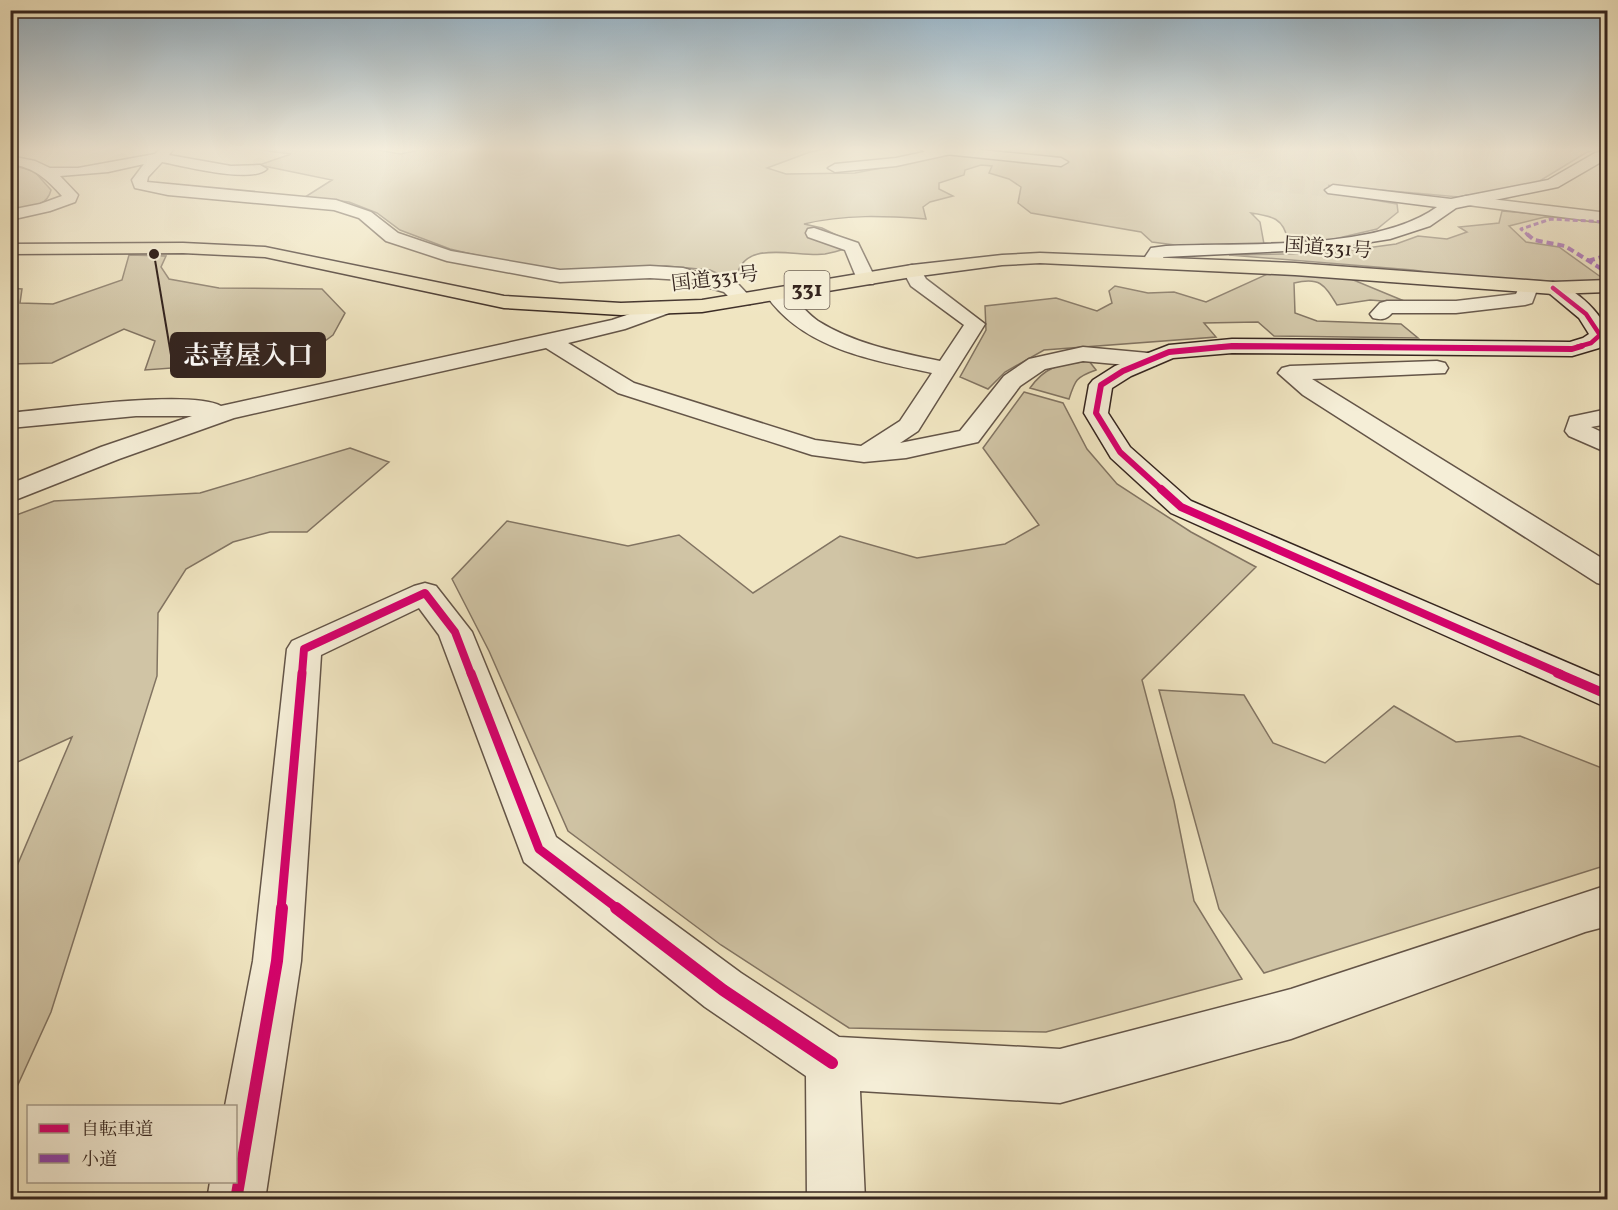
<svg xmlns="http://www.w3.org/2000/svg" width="1618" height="1210" font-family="Vollkorn,'Noto Serif JP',serif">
	<rect width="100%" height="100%" fill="#f0e5c1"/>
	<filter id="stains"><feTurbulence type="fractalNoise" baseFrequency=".00333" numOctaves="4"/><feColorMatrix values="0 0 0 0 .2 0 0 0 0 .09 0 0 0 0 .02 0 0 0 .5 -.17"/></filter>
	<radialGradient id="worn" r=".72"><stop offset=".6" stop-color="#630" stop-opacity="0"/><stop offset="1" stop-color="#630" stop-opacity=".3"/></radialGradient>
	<!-- green -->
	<path fill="#d0c4a5" stroke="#827462" stroke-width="1.5" d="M 246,148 L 365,148 L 400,154 L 426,149 L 454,148 L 829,148 L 810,152 L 767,168 L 786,174 L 855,173 L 954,154 L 1065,165 L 1068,159 L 950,148 L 1608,148 L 1587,152 L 1538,182 L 1459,197 L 1326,185 L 1328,192 L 1397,204 L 1398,212 L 1377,229 L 1330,240 L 1288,241 C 1284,218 1272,216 1251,213 L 1260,222 L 1264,244 L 1175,245 L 1152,242 L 1141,232 L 1031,213 L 1018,203 L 1021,187 L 1009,179 L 989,173 L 992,166 L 981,165 L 965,170 L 964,175 L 939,183 L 939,189 L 953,196 L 930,202 L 923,207 L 926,219 C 885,216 845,214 804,224 L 822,228 L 857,245 C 847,248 836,252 825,254 C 797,258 739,236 736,282 L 710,270 L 666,266 L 565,271 L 514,264 L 450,249 L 400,230 L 377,213 L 349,202 L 305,197 L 332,180 L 259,165 L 291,154 Z
		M 11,165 L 34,171 L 51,190 C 47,208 26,208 11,212 Z
		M 1502,211 L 1593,219 L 1545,217 L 1509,226 L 1526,242 L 1559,247 L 1605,280 L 1568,282 L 1453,276 L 1413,270 L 1229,255 L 1329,253 L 1396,244 L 1418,236 L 1447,239 L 1467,232 L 1459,227 L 1499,223 Z
		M 129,255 L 166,256 L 161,267 L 169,279 L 219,288 L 322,289 L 345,313 L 333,335 L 294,364 L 227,364 L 145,370 L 155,341 L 124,329 L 52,363 L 11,364 L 11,288 L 22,289 L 20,303 L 53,304 L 122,280 Z
		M 1272,272 L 1351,279 L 1409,303 L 1370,300 L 1337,305 C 1324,284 1320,277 1294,283 L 1295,313 L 1317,321 L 1401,324 L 1418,338 L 1274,336 L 1258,322 L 1204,323 L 1216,337 L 1044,350 L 1005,372 L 988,389 L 960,377 L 986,330 L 985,306 L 1056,298 L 1097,311 L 1112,303 L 1109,291 L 1115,286 L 1148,293 L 1174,292 L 1206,302 Z
		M 1089,361 L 1096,370 C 1076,377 1075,380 1069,399 L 1030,388 C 1047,364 1061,365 1089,361 Z
		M 1024,392 L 1063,403 L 1087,449 L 1117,484 L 1191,532 L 1256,567 L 1142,680 L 1174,801 L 1194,901 L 1242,979 L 1046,1032 L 849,1028 L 721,945 L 568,831 L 489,651 L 452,579 L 507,521 L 628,546 L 679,535 L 753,593 L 840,536 L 917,558 L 1005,544 L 1039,525 L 983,448 Z
		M 350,448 L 389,462 L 307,532 L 270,532 L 233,542 L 186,569 L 158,613 L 157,676 L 51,1012 L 11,1100 L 11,880 L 72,737 L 11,765 L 11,517 L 54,501 L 200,493 Z
		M 1159,690 L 1244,695 L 1273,743 L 1325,763 L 1394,706 L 1456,742 L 1520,736 L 1607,770 L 1607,865 L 1264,973 L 1219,909 Z"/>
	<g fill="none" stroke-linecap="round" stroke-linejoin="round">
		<!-- secondary-tunnel -->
		<path stroke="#cbbfa1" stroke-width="15" stroke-dasharray="15 8" stroke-linecap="butt" d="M 1061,162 L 1333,190"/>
		<defs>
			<path id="street" d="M 161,148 L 174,148 L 169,155 L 231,166 L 260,165 L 267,169 C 252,184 183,166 162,162 L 148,177 L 147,182 L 336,200 L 371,212 L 398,233 L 451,251 L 560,270 L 650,266 L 683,268 L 738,284 L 753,300 L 750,304 L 736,304 L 724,292 L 683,280 L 650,278 L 560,282 L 447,261 L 386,241 L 359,218 L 334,210 L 168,195 L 135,188 L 132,180 L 144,164 L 108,172 L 60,176 L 78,195 L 75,202 L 50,211 L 10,220 L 10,210 L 40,204 L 62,196 C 47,179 34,167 10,164 L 10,156 L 35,161 L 50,168 L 78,168 L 155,154 Z
				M 943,148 L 951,148 L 953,151 L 951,154 L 896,166 L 835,172 L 828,168 L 835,164 L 896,158 Z
				M 1466,196 L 1608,213 L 1608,223 L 1460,204 L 1458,201 L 1460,198 Z
				M 814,228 L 858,243 L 876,280 L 873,284 L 859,284 L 845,250 L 808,237 L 806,233 L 808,229 Z
				M 912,265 L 919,267 L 926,279 L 985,324 L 918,431 L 900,443 L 960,431 L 1004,376 L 1029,359 L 1083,347 L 1148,353 L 1156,355 L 1159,360 L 1156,365 L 1148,367 L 1083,361 L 1045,369 L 1020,386 L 978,442 L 906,458 L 864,462 L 812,455 L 618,393 L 546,348 L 234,418 L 119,459 L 10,502 L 10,484 L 101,447 L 192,416 L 136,416 L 10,428 L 10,413 C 51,409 190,389 221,406 L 612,320 L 662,303 L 669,305 L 672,309 L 669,313 L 625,329 L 568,343 L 634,383 L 815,440 L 861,446 L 900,421 L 932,373 C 873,360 803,349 766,295 L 769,291 C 788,286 803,311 818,321 C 855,344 897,352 940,361 L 964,325 L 911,286 L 903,271 L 905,267 Z
				M 1528,281 L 1535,283 L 1538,287 L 1532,303 L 1525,305 L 1456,313 L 1392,313 C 1386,320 1381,320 1373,318 L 1370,314 L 1380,303 L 1387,301 L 1456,301 L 1516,294 L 1521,283 Z
				M 1437,361 L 1445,363 L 1448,368 L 1445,373 L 1312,379 L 1608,562 L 1608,586 L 1597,583 L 1303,395 L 1278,373 L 1282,368 L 1290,366 Z
				M 1608,409 L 1608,424 L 1591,427 L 1608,435 L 1608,453 L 1569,436 L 1565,431 L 1570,417 Z
				M 425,583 L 436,586 L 472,632 L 556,837 L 741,973 L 839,1037 L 1060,1049 L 1291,989 L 1608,885 L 1608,926 L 1585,932 L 1291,1039 L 1060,1103 L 860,1091 L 865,1200 L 807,1200 L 806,1076 L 705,1007 L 524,862 L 439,635 L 419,608 L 321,655 L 301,961 L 265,1200 L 207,1200 L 210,1182 L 236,1182 L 236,1106 L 225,1106 L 253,961 L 287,649 L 292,641 L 414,586 Z"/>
			<path id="secondary" d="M 919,148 L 961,148 L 1061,158 L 1068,162 L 1061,166 L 925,152 Z
				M 1608,150 L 1608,158 L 1558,187 L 1456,208 L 1430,226 L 1390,239 L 1327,249 L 1163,257 L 1165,262 L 1162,266 L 1150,266 L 1145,257 L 1151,248 L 1166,246 C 1242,242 1375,252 1437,207 L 1328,193 L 1325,190 L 1333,185 L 1451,199 L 1548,180 L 1595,153 Z
				M 1553,282 C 1575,288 1608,316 1608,340 L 1599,348 L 1572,356 L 1232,353 L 1173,358 L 1131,376 L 1112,388 L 1108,413 L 1130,447 L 1191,501 L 1608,680 L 1608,708 L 1171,513 L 1111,458 L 1084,413 L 1089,385 L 1093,380 L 1115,366 L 1169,345 L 1232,339 L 1570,342 L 1583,338 L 1589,334 L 1579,318 L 1543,288 L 1546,284 Z"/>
			<path id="highway" d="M 183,243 L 265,247 L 504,296 L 621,303 L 702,300 L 912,265 L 1002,255 L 1040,253 L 1295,263 L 1553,282 L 1608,280 L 1608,292 L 1553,294 L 1295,275 L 1040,263 L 1002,265 L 912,277 L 702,312 L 621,315 L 504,308 L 265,257 L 183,253 L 10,254 L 10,244 Z"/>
		</defs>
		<!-- street casing -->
		<use href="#street" stroke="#645548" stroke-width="3"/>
		<!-- secondary casing -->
		<use href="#secondary" stroke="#35251f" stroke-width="3"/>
		<!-- highway casing -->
		<use href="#highway" stroke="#35251f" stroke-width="3"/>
		<!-- street -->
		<use href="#street" fill="#f5eed7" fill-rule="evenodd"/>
		<!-- secondary -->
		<use href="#secondary" fill="#f5eed7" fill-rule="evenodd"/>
		<!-- highway -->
		<use href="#highway" fill="#f0e5c1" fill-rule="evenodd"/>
		<!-- quiet-far1 -->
		<path stroke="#8e44ad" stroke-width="3" stroke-dasharray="5 3" stroke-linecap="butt" d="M 1529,236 L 1521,229 L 1551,219 L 1608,222"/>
		<!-- quiet -->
		<path stroke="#8e44ad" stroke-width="4" stroke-dasharray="7 4" stroke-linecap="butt" d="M 1527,234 L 1534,240 L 1565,246 L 1608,273
			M 1588,261 L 1608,255"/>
		<defs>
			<path id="cycleway-far4" d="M 1553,288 L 1586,314 L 1600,335 L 1591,343 L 1577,347
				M 1218,347 L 1383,347"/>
			<path id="cycleway-far3" d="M 1163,491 L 1120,452 L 1096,413 L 1101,385 L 1123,371 L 1169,352 L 1232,346 L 1572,349 L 1582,346"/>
			<path id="cycleway-far2" d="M 1161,489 L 1181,507 L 1561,674
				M 302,674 L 304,649 L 425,593 L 455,632 L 471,674"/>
			<path id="cycleway-far1" d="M 471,673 L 539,849 L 618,909
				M 1557,673 L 1608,695
				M 281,909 L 302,673"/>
			<path id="cycleway" d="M 616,908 L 723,990 L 832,1063
				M 236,1200 L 277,961 L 282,908"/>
		</defs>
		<!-- cycleway-far4 casing -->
		<use href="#cycleway-far4" stroke="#f5eed7" stroke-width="7"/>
		<!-- cycleway-far3 casing -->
		<use href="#cycleway-far3" stroke="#f5eed7" stroke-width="9"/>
		<!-- cycleway-far2 casing -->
		<use href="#cycleway-far2" stroke="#f5eed7" stroke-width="11"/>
		<!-- cycleway-far1 casing -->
		<use href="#cycleway-far1" stroke="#f5eed7" stroke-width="13"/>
		<!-- cycleway casing -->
		<use href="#cycleway" stroke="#f5eed7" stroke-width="16"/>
		<!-- cycleway-far4 -->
		<use href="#cycleway-far4" stroke="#d6006c" stroke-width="4.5"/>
		<!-- cycleway-far3 -->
		<use href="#cycleway-far3" stroke="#d6006c" stroke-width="6"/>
		<!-- cycleway-far2 -->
		<use href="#cycleway-far2" stroke="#d6006c" stroke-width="8"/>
		<!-- cycleway-far1 -->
		<use href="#cycleway-far1" stroke="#d6006c" stroke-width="9"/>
		<!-- cycleway -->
		<use href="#cycleway" stroke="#d6006c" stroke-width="12"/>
	</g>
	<!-- sky -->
	<linearGradient id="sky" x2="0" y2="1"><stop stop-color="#91aec2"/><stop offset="0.47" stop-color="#f8f3e3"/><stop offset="1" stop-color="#f8f3e3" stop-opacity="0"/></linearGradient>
	<rect width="1618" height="317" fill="url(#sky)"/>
	<g text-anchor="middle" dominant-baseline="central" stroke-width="4.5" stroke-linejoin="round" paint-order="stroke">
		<!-- far-street labels -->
		<g font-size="20" fill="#35251f" stroke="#f5eed7">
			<text transform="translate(1328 249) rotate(4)">国道331号</text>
			<text transform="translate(715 280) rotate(-7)">国道331号</text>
		</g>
		<!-- shield labels -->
		<rect fill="#f5eed7" stroke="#6f6156" stroke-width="1.5" x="784.5" y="271" width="45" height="38" rx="4.5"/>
		<g font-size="22" font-weight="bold" fill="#35251f">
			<text x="807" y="290">331</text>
		</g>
	</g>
	<!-- callouts -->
	<path fill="none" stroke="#35251f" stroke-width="2" d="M154 254L171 355"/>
	<circle fill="#35251f" stroke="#f5eed7" stroke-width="2" cx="154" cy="254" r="6"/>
	<rect fill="#35251f" stroke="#35251f" stroke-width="2" x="171" y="333" width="154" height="44" rx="6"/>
	<g font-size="26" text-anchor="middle" font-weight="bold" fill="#fff">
		<text x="248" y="364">志喜屋入口</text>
	</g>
	<!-- margin -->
	<rect width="1618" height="1210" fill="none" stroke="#f0e5c1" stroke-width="36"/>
	<rect x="12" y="12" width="1594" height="1186" fill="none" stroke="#35251f" stroke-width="3"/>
	<rect x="18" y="18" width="1582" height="1174" fill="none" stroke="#35251f" stroke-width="1.5"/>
	<!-- legend -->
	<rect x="27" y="1105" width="210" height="78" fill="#f5eed7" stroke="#a89e8d" stroke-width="1.5"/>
	<rect x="39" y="1124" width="30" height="9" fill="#d6006c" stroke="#a89e8d" stroke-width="1.5"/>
	<text x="81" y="1135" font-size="18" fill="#35251f">自転車道</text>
	<rect x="39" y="1154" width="30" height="9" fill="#8e44ad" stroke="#a89e8d" stroke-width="1.5"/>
	<text x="81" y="1165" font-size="18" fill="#35251f">小道</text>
	<rect width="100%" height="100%" filter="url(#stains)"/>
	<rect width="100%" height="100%" fill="url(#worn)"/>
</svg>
